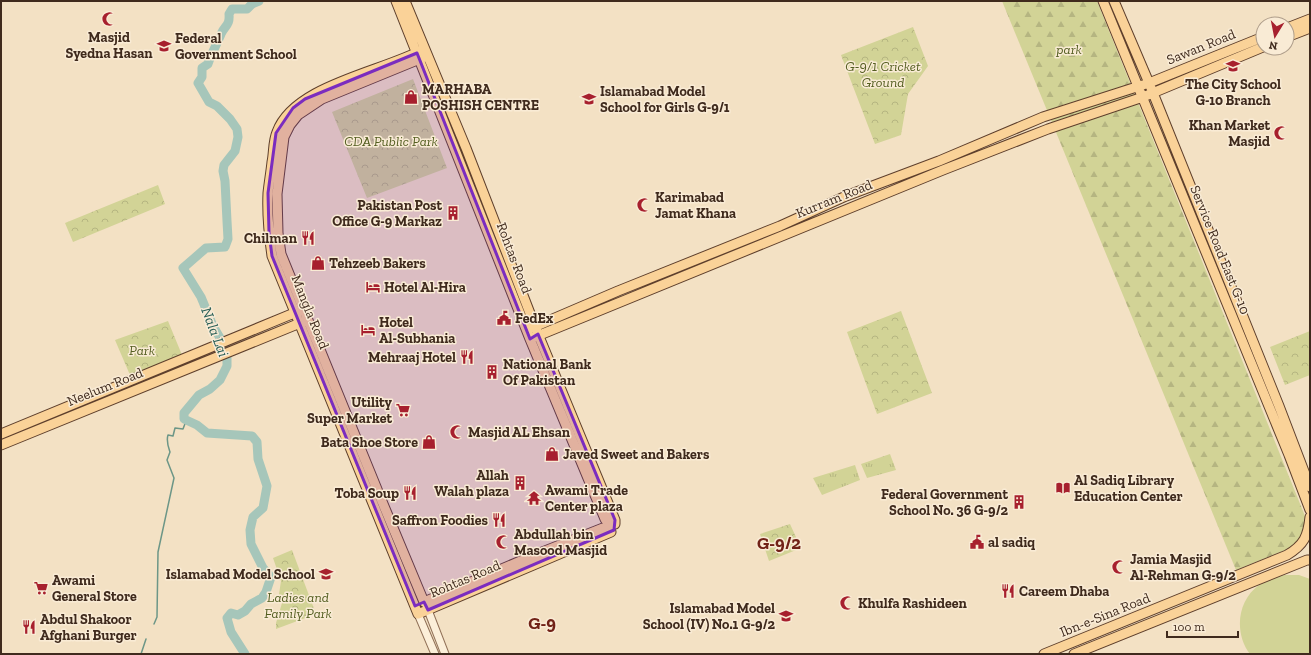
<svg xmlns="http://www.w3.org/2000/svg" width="1311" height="655" font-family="'Zilla Slab',serif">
	<defs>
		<pattern id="grass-tufts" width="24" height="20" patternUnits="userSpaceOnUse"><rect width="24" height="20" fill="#d2d396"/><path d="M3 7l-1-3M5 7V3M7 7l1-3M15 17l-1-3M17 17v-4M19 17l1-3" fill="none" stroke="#b5b581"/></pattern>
		<pattern id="forest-firs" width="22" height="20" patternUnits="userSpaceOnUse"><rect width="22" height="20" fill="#d2d396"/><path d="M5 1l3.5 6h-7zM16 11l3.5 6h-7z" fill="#b5b581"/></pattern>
		<pattern id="park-crowns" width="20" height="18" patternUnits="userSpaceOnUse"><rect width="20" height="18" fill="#d2d396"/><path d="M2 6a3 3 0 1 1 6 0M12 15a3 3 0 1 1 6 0" fill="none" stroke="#b5b581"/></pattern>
	</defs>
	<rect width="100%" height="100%" fill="#f3e1c4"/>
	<!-- grass -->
	<path fill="url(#grass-tufts)" d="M 890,454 L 896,470 L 867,478 L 861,464 Z
		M 855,465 L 860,480 L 822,495 L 813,478 Z"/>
	<!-- forest -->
	<path fill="url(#forest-firs)" d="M 1002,1 L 1097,1 L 1307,521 L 1303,535 L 1293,547 L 1236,570 Z"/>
	<!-- park -->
	<path fill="url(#park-crowns)" d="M 913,27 L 928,66 L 908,94 L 901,135 L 875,144 L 841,55 Z
		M 413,79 L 447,168 L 367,198 L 332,112 Z
		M 158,185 L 165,204 L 73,242 L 65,223 Z
		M 901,311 L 932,393 L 877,414 L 847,332 Z
		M 168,321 L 182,355 L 130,375 L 115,340 Z
		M 1310,331 L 1310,375 L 1285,385 L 1270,347 Z
		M 790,524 L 801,548 L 769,561 L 760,534 Z
		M 292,550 L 316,614 L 276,629 L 276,623 L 282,603 L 279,594 L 281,581 L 273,558 Z"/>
	<!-- pitch -->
	<path fill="#d2d396" d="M 1285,575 L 1299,575 L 1310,579 L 1310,654 L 1250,654 C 1234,633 1237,601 1259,585 C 1267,579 1275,577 1285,575 Z"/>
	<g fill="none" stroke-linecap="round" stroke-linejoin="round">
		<!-- stream -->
		<path stroke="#6c9687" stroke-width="1.5" d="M 154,624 L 157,617 L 158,552 L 174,478 L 167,460 L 170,452 C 168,446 166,441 168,435 L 173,436 L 175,428 L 183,429 L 186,421
			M 141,654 L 146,639"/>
		<!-- river -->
		<path stroke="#a6c6ba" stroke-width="9" d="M 245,654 L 231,632 L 227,618 L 231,613 L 238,615 L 245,611 L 251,604 L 262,598 L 266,592 L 271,577 L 263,568 L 251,544 L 250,530 L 253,517 L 263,508 L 267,486 L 258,459 L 257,442 L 252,436 L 207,433 L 197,425 L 184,419 L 184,413 L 199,395 L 210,389 L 220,380 L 227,366 L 227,356 L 226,348 L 213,326 L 201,297 L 183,268 L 206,248 L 225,247 L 228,239 L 227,221 L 225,181 L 223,171 L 224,165 L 235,151 L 238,137 L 237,129 L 230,119 L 217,106 L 209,102 L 198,83 L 202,77 L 202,68 L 208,64 C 211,54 217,44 221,34 C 225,25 230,26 229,14 L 232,9 L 247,9 L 252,4 L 259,1"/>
		<defs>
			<path id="minor" d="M 426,605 L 445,654
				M 418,614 L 435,654"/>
			<path id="major" d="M 396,1 L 530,339 L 605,519 L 609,525
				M 405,1 L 466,148 L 538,334 L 615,520 L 615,524
				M 1103,1 L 1289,455 L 1310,510
				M 1114,1 L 1149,83 L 1279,406 L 1310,487
				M 1287,28 L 1310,19
				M 1287,37 L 1310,28
				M 424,49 C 382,72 294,85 277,132 C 273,141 274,153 272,162 C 271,172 269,183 268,193 C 267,214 269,235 272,256 L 418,614 L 611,532
				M 427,56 L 322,99 L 298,115 L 290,125 L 284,137 L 277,194 L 278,233 L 281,254 L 381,499 L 424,602 L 537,554 L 608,526
				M 527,330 L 618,291 L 780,226 L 846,196 L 939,161 L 1043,117 L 1149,83 L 1263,37
				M 530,339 L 943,170 L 1048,129 L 1143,97 L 1263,47
				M 1,434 L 299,311
				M 1,445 L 305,321
				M 1044,654 L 1287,555 C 1304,545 1308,536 1310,517
				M 1074,654 L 1307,560 L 1310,560"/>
		</defs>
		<!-- minor casing -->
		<use href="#minor" stroke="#917158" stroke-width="9"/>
		<!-- major casing -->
		<use href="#major" stroke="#5e3f2c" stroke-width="11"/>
		<!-- minor -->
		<use href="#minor" stroke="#fcefd9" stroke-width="7"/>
		<!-- major -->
		<use href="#major" stroke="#fad298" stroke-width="9"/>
	</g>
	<!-- marked area -->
	<path fill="#7b2cbf" fill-opacity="0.2" stroke="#7b2cbf" stroke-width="3" stroke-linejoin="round" d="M 417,53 L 530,339 L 538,334 L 615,520 L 614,530 L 428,610 L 424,602 L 415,606 L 272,256 L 269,233 L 268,193 L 276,133 L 293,108 L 305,99 Z"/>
	<!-- icons -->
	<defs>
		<symbol id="mosque-bare" viewBox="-9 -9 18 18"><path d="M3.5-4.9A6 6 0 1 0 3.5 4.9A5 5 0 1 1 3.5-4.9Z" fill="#a7202e" stroke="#f9ebd5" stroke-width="2.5" paint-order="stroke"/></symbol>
		<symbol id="school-bare" viewBox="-9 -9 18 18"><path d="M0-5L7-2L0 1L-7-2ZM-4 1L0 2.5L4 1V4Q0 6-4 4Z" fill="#a7202e" stroke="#f9ebd5" stroke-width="2.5" paint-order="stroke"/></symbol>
		<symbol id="shop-bare" viewBox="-9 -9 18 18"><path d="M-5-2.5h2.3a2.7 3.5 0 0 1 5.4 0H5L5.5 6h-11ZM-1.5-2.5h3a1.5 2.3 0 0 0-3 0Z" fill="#a7202e" stroke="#f9ebd5" stroke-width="2.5" paint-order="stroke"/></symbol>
		<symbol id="building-bare" viewBox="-9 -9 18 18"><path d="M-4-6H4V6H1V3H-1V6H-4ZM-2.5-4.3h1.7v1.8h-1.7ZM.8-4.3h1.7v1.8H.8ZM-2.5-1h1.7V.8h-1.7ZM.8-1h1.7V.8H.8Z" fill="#a7202e" stroke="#f9ebd5" stroke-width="2.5" paint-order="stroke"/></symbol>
		<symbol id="restaurant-bare" viewBox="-9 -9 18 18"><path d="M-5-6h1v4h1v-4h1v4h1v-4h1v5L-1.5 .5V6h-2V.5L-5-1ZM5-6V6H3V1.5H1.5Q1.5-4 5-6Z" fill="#a7202e" stroke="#f9ebd5" stroke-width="2.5" paint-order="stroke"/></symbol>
		<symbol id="hotel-bare" viewBox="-9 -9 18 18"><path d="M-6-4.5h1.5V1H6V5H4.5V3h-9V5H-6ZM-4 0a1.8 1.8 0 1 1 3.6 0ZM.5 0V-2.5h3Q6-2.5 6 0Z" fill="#a7202e" stroke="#f9ebd5" stroke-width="2.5" paint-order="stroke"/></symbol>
		<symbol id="civic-bare" viewBox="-9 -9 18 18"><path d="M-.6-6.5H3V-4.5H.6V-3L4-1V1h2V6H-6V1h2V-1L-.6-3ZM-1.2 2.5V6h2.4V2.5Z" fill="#a7202e" stroke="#f9ebd5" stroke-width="2.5" paint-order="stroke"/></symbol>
		<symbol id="supermarket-bare" viewBox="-9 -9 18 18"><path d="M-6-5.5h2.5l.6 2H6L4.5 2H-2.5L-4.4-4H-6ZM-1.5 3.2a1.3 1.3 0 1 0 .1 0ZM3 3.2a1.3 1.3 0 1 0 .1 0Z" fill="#a7202e" stroke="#f9ebd5" stroke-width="2.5" paint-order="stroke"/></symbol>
		<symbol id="library-bare" viewBox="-9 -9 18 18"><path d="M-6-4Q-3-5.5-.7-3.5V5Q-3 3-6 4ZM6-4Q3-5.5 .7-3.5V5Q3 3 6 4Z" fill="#a7202e" stroke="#f9ebd5" stroke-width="2.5" paint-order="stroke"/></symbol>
		<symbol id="temple-bare" viewBox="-9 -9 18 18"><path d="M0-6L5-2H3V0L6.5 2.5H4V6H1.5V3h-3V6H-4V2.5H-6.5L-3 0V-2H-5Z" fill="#a7202e" stroke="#f9ebd5" stroke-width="2.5" paint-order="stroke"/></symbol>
	</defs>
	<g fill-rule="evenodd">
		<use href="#mosque-bare" x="99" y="9" width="20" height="20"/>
		<use href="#school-bare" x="154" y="36" width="20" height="20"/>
		<use href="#school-bare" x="1223" y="56" width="20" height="20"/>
		<use href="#shop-bare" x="401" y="87" width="20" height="20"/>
		<use href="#school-bare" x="579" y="89" width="20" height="20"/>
		<use href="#mosque-bare" x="1271" y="123" width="20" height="20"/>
		<use href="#mosque-bare" x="634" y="195" width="20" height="20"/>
		<use href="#building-bare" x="443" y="203" width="20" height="20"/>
		<use href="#restaurant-bare" x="298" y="228" width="20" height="20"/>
		<use href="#shop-bare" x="308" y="253" width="20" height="20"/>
		<use href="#hotel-bare" x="363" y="277" width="20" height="20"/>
		<use href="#civic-bare" x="494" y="308" width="20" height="20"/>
		<use href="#hotel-bare" x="358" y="320" width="20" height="20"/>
		<use href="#restaurant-bare" x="457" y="347" width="20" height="20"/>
		<use href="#building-bare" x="482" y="362" width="20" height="20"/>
		<use href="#supermarket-bare" x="393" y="400" width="20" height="20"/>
		<use href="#mosque-bare" x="447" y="422" width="20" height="20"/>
		<use href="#shop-bare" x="419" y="432" width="20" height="20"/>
		<use href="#shop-bare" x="542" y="444" width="20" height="20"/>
		<use href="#building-bare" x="510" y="473" width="20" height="20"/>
		<use href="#library-bare" x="1053" y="478" width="20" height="20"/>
		<use href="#restaurant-bare" x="400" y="483" width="20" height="20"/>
		<use href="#temple-bare" x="524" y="488" width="20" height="20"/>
		<use href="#building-bare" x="1009" y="492" width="20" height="20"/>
		<use href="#restaurant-bare" x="489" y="510" width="20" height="20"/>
		<use href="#mosque-bare" x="493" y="532" width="20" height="20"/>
		<use href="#civic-bare" x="967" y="532" width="20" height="20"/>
		<use href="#mosque-bare" x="1109" y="557" width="20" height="20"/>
		<use href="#school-bare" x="316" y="564" width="20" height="20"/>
		<use href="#supermarket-bare" x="31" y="578" width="20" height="20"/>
		<use href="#restaurant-bare" x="998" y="581" width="20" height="20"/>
		<use href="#mosque-bare" x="837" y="593" width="20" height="20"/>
		<use href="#school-bare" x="776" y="606" width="20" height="20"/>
		<use href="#restaurant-bare" x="19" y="617" width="20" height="20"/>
	</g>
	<g text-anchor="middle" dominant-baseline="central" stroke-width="3" stroke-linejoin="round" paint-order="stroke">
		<!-- poi labels -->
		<g font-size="14" font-weight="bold" fill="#3f2a1d" stroke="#f9ebd5" text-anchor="start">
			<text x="109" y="37" text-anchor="middle">Masjid<tspan x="109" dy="16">Syedna Hasan</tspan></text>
			<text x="175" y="38">Federal<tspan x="175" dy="16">Government School</tspan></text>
			<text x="1233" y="84" text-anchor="middle">The City School<tspan x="1233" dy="16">G-10 Branch</tspan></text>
			<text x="422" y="89">MARHABA<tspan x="422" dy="16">POSHISH CENTRE</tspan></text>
			<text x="600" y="91">Islamabad Model<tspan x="600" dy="16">School for Girls G-9/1</tspan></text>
			<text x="1270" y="125" text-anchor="end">Khan Market<tspan x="1270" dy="16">Masjid</tspan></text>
			<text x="655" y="197">Karimabad<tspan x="655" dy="16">Jamat Khana</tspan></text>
			<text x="442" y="205" text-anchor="end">Pakistan Post<tspan x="442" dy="16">Office G-9 Markaz</tspan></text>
			<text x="297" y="238" text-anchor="end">Chilman</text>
			<text x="329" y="263">Tehzeeb Bakers</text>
			<text x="384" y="287">Hotel Al-Hira</text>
			<text x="515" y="318">FedEx</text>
			<text x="379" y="322">Hotel<tspan x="379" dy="16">Al-Subhania</tspan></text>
			<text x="456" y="357" text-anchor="end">Mehraaj Hotel</text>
			<text x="503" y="364">National Bank<tspan x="503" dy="16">Of Pakistan</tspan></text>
			<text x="392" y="402" text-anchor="end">Utility<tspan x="392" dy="16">Super Market</tspan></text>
			<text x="468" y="432">Masjid AL Ehsan</text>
			<text x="418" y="442" text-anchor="end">Bata Shoe Store</text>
			<text x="563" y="454">Javed Sweet and Bakers</text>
			<text x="509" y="475" text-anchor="end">Allah<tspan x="509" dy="16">Walah plaza</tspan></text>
			<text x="1074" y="480">Al Sadiq Library<tspan x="1074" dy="16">Education Center</tspan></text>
			<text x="545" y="490">Awami Trade<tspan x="545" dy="16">Center plaza</tspan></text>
			<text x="399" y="493" text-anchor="end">Toba Soup</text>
			<text x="1008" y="494" text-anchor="end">Federal Government<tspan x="1008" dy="16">School No. 36 G-9/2</tspan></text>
			<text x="488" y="520" text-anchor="end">Saffron Foodies</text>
			<text x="514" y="534">Abdullah bin<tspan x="514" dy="16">Masood Masjid</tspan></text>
			<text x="988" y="542">al sadiq</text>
			<text x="1130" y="559">Jamia Masjid<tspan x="1130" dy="16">Al-Rehman G-9/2</tspan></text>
			<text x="315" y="574" text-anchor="end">Islamabad Model School</text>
			<text x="52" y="580">Awami<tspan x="52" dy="16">General Store</tspan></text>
			<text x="1019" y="591">Careem Dhaba</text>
			<text x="858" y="603">Khulfa Rashideen</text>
			<text x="775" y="608" text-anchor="end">Islamabad Model<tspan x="775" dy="16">School (IV) No.1 G-9/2</tspan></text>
			<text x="40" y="619">Abdul Shakoor<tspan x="40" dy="16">Afghani Burger</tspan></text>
		</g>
		<!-- street labels -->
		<g font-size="14" fill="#3f2a1d" stroke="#f9ebd5">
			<text transform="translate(1201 47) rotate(-22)">Sawan Road</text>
			<text transform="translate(834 199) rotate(-22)">Kurram Road</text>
			<text transform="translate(1220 250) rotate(68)">Service Road East G-10</text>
			<text transform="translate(514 258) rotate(69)">Rohtas Road</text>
			<text transform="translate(310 312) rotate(68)">Mangla Road</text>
			<text transform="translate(105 387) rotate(-22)">Neelum Road</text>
			<text transform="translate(465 579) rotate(-23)">Rohtas Road</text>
			<text transform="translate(1105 615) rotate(-22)">Ibn-e-Sina Road</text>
		</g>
		<!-- park labels -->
		<g font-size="14" font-style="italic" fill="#545e21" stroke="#f9ebd5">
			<text x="1069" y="49">park</text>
			<text x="883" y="66">G-9/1 Cricket<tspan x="883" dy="16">Ground</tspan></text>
			<text x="391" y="141">CDA Public Park</text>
			<text x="142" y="350">Park</text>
			<text x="298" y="597">Ladies and<tspan x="298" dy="16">Family Park</tspan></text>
		</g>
		<!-- water labels -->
		<g font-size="15" font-style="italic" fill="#2b6058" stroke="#f9ebd5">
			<text transform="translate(215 332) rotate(69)">Nala Lai</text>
		</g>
		<!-- district labels -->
		<g font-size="18" font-weight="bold" fill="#712217" stroke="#f9ebd5">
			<text x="779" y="543">G-9/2</text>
			<text x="542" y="623">G-9</text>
		</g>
	</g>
	<!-- border -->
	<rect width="1311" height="655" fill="none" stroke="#3f2a1d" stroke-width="4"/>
	<!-- north arrow -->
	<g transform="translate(1275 36) rotate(190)"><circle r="19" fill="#f9ebd5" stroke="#af9e8b"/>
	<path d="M0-3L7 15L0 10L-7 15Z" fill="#a7202e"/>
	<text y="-6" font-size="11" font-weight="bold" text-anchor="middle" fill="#3f2a1d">N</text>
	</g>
	<!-- scale -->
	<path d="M1167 631v6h71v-6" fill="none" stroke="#3f2a1d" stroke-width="2"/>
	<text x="1173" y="631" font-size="12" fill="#3f2a1d" stroke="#f9ebd5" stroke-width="3" paint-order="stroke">100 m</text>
</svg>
